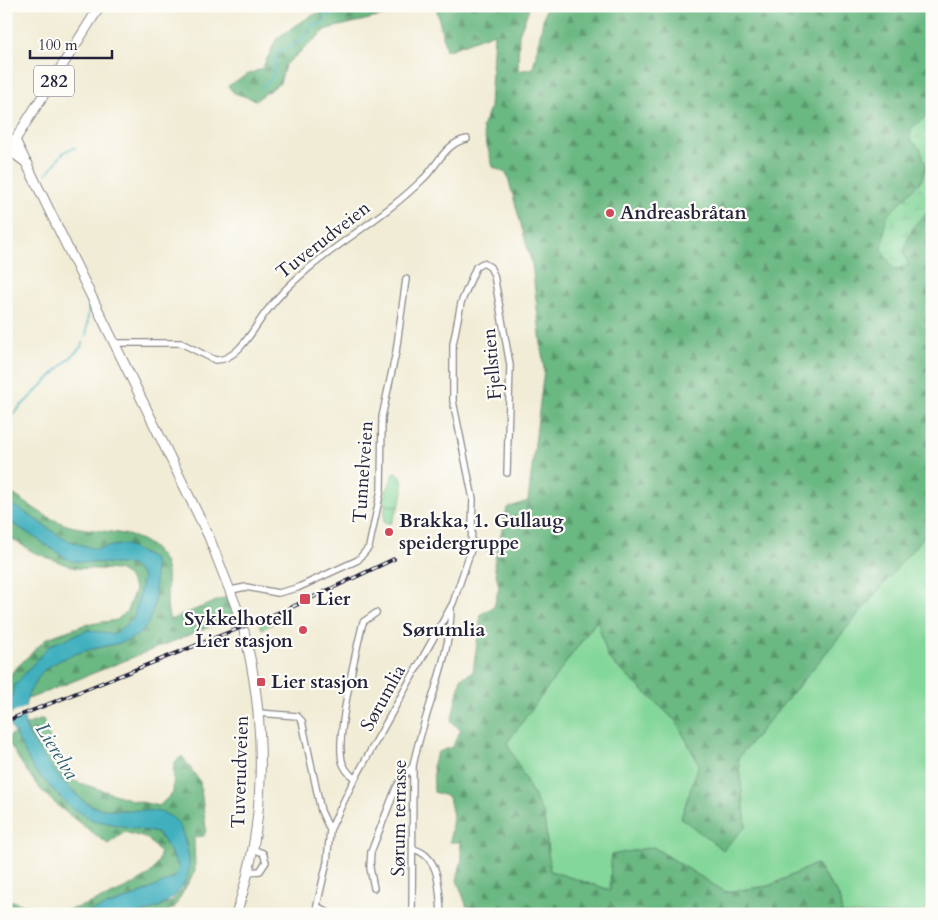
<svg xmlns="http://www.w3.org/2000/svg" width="938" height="920" font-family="Cardo,serif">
	<defs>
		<pattern id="forest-firs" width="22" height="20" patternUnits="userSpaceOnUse" patternTransform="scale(1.25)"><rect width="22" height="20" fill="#6bb882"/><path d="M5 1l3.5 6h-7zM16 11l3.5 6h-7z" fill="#58956c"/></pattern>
		<pattern id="wetland-marsh" width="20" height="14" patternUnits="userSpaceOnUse" patternTransform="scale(1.25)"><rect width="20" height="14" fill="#84d79a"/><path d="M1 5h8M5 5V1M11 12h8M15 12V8" fill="none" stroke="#72b886"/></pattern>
		<pattern id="park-tufts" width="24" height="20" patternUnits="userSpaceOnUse" patternTransform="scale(1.25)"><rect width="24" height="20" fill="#84d79a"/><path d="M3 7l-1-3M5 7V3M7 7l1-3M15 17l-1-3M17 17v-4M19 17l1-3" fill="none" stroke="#72b886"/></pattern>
	</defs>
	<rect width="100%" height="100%" fill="#fdfcf7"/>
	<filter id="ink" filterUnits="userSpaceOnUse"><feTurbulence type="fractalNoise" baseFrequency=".02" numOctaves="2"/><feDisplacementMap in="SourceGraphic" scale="10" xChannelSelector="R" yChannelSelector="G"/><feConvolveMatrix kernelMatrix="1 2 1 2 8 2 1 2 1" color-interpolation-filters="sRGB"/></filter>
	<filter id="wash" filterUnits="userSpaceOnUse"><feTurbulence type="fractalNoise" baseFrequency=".0096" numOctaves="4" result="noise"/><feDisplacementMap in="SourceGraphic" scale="20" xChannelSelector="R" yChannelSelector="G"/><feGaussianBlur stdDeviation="1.12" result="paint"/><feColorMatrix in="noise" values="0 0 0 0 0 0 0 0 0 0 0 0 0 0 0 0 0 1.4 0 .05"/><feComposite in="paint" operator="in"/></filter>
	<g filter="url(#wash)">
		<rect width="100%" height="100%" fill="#f1ecd5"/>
		<!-- grass -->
		<path fill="#84d79a" stroke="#537c6a" d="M 394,473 L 400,475 C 405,487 403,494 399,506 L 385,505 L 382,498 L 384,498 Z
			M 932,526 L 932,904 L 921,914 L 842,914 L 839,896 L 816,864 L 769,886 L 725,892 L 653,847 L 610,890 L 550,871 L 544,816 L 506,743 L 598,619 L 608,658 L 676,721 L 699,764 L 681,818 L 746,826 L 738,758 Z
			M 287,614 L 287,617 L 262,629 L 260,624 Z"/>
		<!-- forest -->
		<path fill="url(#forest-firs)" stroke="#466d5e" d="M 334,6 L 408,6 L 386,15 L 327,29 L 285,65 L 280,83 L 256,100 L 234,93 L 228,86 L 248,74 L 262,69 L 277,38 L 309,17 Z
			M 436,6 L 530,6 L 519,34 L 518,71 L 533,68 L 546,6 L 932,6 L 932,526 L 738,758 L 746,826 L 723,850 L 681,818 L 699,764 L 676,721 L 608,658 L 597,620 L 507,743 L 544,816 L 550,871 L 610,890 L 611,855 L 653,847 L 725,892 L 769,886 L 816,864 L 839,897 L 842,914 L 475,914 L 474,908 L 467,907 L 457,880 L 462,859 L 460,842 L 450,842 L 453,816 L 449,797 L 434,792 L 433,763 L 438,752 L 452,747 L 461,730 L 451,722 L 461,678 L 473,672 L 481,614 L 494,607 L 499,587 L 494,564 L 507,508 L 528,501 L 544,370 L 532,264 L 507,174 L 493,167 L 482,127 L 490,108 L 494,33 L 446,51 Z
			M 6,490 C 23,500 40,514 59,522 C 89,536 135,524 159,554 C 175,573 162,598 170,620 L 226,597 L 234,617 L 31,698 L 6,704 L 6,685 L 12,672 L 47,638 L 84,625 L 117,620 L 127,611 L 135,590 L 128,576 L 118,570 L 75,568 L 33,552 L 6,535 Z
			M 43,719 L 54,750 L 74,781 L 132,800 L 159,806 L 173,793 L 174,763 L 182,756 L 200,782 L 206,829 L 204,836 L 194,837 L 195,871 L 174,908 L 163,914 L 137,914 L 171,902 L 184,888 C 183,830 193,811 124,810 C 114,810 98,810 90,805 C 61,787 40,754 25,725 Z
			M 15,733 L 34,770 L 69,806 L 157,833 L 165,842 L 179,868 L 175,877 L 140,894 L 84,914 L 27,914 L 6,905 L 6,899 C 20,903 36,910 51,912 C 70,914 132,888 147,876 C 155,869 159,863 160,853 L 148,839 L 125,832 L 108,844 C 87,828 63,812 44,793 C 29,777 17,756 6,738 Z"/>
		<!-- wetland -->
		<path fill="url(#wetland-marsh)" stroke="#537c6a" d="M 932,111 L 932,210 C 915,218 906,238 904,255 L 909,265 L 895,270 L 882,252 L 886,217 L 922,180 L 926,165 L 920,148 L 910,140 L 911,129 Z"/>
		<!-- park -->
		<path fill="url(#park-tufts)" stroke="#537c6a" d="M 385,505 L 399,506 L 391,523 L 384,523 Z"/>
		<!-- water -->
		<path fill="#41b0be" stroke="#32697c" d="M 6,505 L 17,507 L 64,539 L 95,549 L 125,544 L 154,560 C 165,673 105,626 44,670 C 39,674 37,681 33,686 C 26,695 23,713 25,725 C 29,743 74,799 92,806 C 113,815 152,805 170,816 C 182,823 185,841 188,853 C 195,887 168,908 137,914 C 120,917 101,914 84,914 L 140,894 L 175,877 L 179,867 L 165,842 L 157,833 L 93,820 L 69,806 L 34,770 L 11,726 L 10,708 L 14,686 L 50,645 L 88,630 L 114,634 L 134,618 L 143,577 L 132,565 L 71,561 L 6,519 Z"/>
		<!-- pier -->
		<path fill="#f1ecd5" d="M 29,706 L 28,715 L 8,723 L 8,715 Z"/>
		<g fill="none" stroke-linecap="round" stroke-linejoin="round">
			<!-- stream -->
			<path stroke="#41b0be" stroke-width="2" d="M 262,88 L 273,77 L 277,53 L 303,40 L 313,24 L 321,25 L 327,15 L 351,7 L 360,13 L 372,6
				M 46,174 C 58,165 58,150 75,148
				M 86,337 L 89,305
				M 12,415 L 81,347 L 83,342"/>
		</g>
	</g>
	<g filter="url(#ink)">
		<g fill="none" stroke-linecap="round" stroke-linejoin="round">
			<defs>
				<path id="street" d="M 115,343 L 181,343 L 215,360 C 238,361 253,329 266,312 C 307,257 374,228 423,179 C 437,166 446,142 467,139
					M 231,590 L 246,587 L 278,593 L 297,588 L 358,560 L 369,547 L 381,490 L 382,417 L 396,352 L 406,279
					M 259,713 L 297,716 L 302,721 L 321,811 L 330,830
					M 355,779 C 349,774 344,769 342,761 C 336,735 356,651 363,622 L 376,613
					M 413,849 C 441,856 439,890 441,914
					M 248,872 L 260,871 L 266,862 L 263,853 L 252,849
					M 374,888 L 370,868 L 371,852 L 396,788 L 403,777 L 413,766
					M 317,906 L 330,914
					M 315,914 L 327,862 L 330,830 L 351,786 L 453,603 L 471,550 L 473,499 L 453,401 L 453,344 L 461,303 L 476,267 L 483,263 L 490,267 L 494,275 L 510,365 L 507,473
					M 412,914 L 413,766 C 423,713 450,663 451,609"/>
				<path id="secondary" d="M 15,140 L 209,537 L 241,619
					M 9,150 L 28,164
					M 236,914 C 267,824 267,723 244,631"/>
				<path id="primary" d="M 6,154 L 100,6"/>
			</defs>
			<!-- street casing -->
			<use href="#street" stroke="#8a8788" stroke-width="8"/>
			<!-- secondary casing -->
			<use href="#secondary" stroke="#8a8788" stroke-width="11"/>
			<!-- primary casing -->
			<use href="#primary" stroke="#8a8788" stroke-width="11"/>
			<!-- street -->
			<use href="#street" stroke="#fff" stroke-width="5.5"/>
			<!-- secondary -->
			<use href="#secondary" stroke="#fff" stroke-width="9"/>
			<!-- primary -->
			<use href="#primary" stroke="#fff" stroke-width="9"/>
			<defs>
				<path id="rail" d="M 6,721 L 290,608 L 394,559"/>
			</defs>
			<!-- rail casing -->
			<use href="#rail" stroke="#22223b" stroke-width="4"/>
			<!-- rail -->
			<use href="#rail" stroke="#fdfcf7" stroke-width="2" stroke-dasharray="5.5" stroke-linecap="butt"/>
		</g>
	</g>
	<!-- markers -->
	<g fill="#d1495b" stroke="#fdfcf7" stroke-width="2">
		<circle cx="610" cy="213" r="5"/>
		<circle cx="389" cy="532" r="5"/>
		<rect x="299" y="593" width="12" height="12" rx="2.5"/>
		<circle cx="303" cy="630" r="5"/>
		<rect x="256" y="677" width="10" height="10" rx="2.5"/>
	</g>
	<g text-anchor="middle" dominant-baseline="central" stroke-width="4.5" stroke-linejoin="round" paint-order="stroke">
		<!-- shield labels -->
		<rect fill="#fdfcf7" stroke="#646373" stroke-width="1" x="34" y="65.5" width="40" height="31" rx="4"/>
		<g font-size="18" font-weight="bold" fill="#22223b">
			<text x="54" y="81">282</text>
		</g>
		<!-- poi labels -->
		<g font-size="19" font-weight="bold" fill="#22223b" stroke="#fdfcf7" text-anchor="start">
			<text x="620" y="213">Andreasbråtan</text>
			<text x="399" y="521">Brakka, 1. Gullaug<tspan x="399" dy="22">speidergruppe</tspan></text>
			<text x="316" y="599">Lier</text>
			<text x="293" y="619" text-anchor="end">Sykkelhotell<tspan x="293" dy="22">Lier stasjon</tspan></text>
			<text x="271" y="682">Lier stasjon</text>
		</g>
		<!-- street labels -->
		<g font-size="19" fill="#22223b" stroke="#fdfcf7">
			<text transform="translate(323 240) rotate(-38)">Tuverudveien</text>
			<text transform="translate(492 364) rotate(-95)">Fjellstien</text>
			<text transform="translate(363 472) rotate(-86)">Tunnelveien</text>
			<text transform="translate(383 698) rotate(-61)">Sørumlia</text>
			<text transform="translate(240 772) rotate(-88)">Tuverudveien</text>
			<text transform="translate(399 818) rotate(-89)">Sørum terrasse</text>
		</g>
		<!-- neighbourhood labels -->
		<g font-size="20" font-weight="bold" fill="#22223b" stroke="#fdfcf7">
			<text x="444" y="629">Sørumlia</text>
		</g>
		<!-- water labels -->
		<g font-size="20" font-style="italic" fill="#306276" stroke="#fdfcf7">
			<text transform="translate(57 751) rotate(58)">Lierelva</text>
		</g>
	</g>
	<!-- margin -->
	<rect width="938" height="920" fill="none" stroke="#fdfcf7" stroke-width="25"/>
	<!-- scale -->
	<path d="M30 50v8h82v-8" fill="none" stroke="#22223b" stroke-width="2.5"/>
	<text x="38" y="50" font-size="15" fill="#22223b" stroke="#fdfcf7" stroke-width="4" paint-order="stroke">100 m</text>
</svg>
